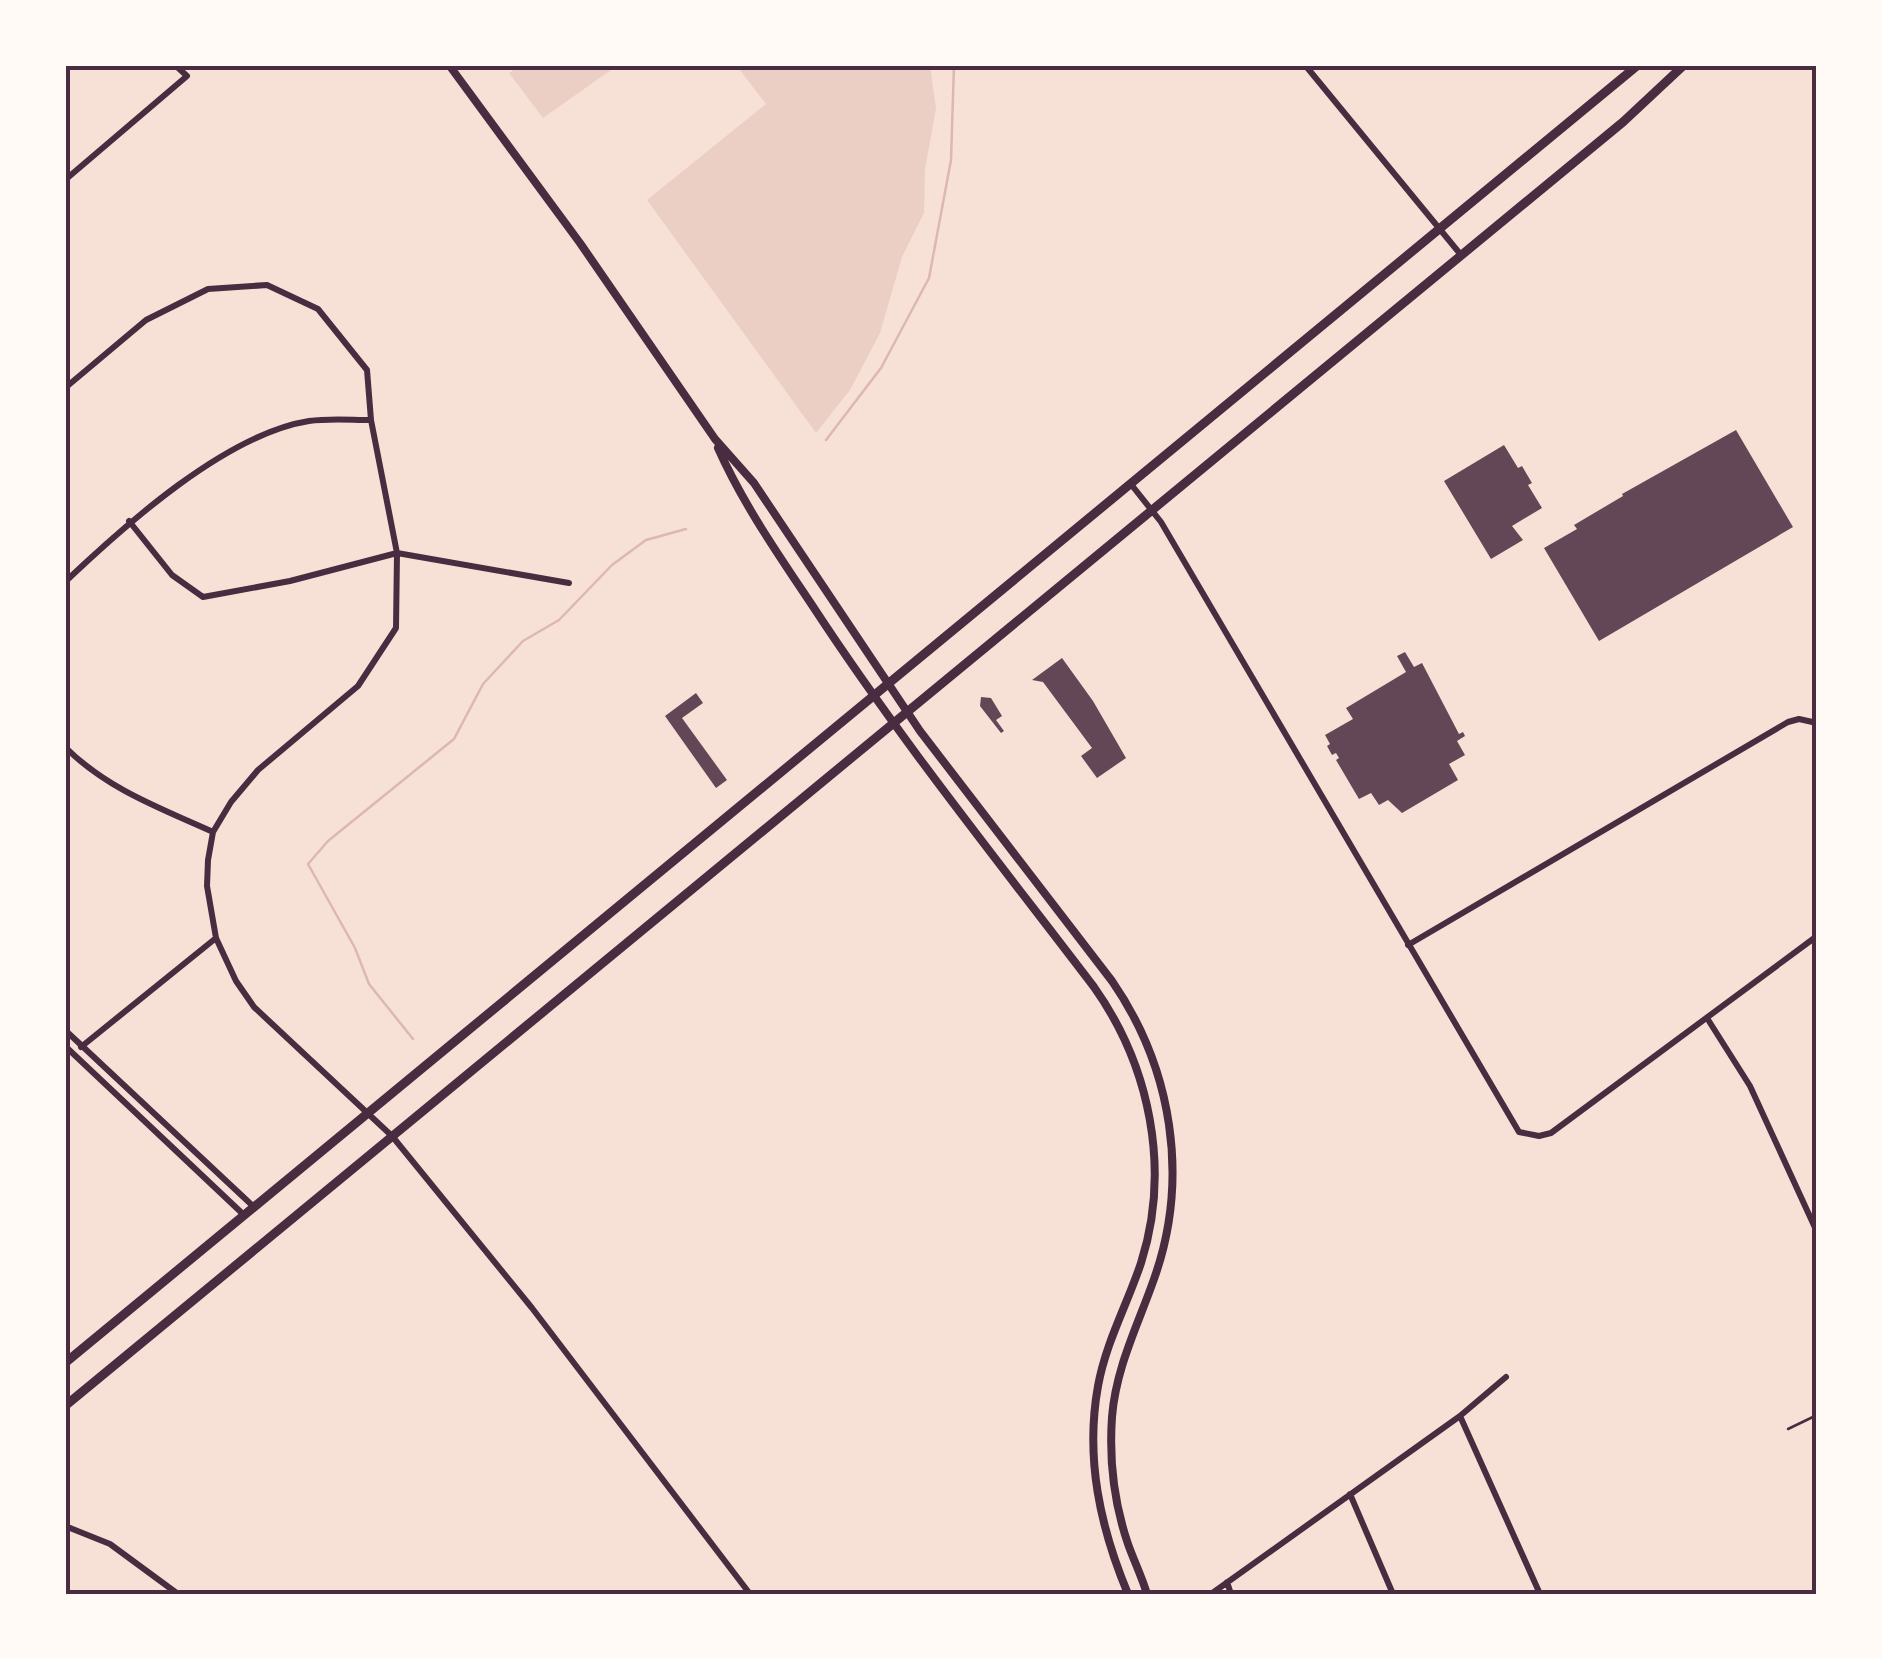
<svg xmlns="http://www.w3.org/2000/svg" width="1882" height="1659" font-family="'Varela Round',sans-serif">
	<rect width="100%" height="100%" fill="#f7e1d7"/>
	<!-- green -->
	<path fill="#ebcfc5" d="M 521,65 L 618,65 L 543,118 L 509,73 Z
		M 736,65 L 930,65 L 936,109 L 925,169 L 924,213 L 902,257 L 880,333 L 850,390 L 816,433 L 647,200 L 766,104 Z"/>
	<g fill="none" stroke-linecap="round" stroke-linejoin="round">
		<!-- stream -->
		<path stroke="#dcb8b0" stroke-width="2.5" d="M 826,440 L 881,368 L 929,278 L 951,160 L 954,65
			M 413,1039 L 369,984 L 355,948 L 308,864 L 328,841 L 454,739 L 483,684 L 523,641 L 559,620 L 612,565 L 646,540 L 686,529"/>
	</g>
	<!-- building -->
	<path fill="#644757" d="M 1736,430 L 1793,527 L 1599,641 L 1544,548 L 1577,529 L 1574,525 L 1623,496 L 1622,494 Z
		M 1504,445 L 1518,468 L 1522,466 L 1532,483 L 1528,485 L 1542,508 L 1512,526 L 1523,540 L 1491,559 L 1444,481 Z
		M 1405,652 L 1414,667 L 1422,663 L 1459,734 L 1463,732 L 1465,736 L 1457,741 L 1465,755 L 1449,764 L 1458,780 L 1402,813 L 1388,800 L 1379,805 L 1371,793 L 1359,799 L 1336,760 L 1339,758 L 1336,753 L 1332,755 L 1327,746 L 1330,744 L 1325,735 L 1353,719 L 1346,708 L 1406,672 L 1397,656 Z
		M 1062,658 L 1093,701 L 1126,758 L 1097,778 L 1081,756 L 1092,748 L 1043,682 L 1032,680 Z
		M 696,693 L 703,703 L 682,718 L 727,780 L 716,788 L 665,716 Z
		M 981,697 L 991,698 L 1002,716 L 996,720 L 1004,731 L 1001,733 L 980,706 Z"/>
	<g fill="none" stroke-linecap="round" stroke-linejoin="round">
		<!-- service -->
		<path stroke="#4a2c40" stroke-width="2.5" d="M 1788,1429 L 1817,1415"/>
		<!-- minor -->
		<path stroke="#4a2c40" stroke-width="6" d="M 1305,65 L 1461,255
			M 65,180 L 187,76 L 175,65
			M 65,388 L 146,320 L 208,289 L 267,285 L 318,309 L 367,370 L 371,420 L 397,553 L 396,628 L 358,686 L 258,770 L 231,802 L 213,832 L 208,860 L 207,886 L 216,938 L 236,981 L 254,1007 L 392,1136 L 532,1308 L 750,1594
			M 1130,483 L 1161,522 L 1519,1132 L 1539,1136 L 1551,1133 L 1817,936
			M 129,521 L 172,575 L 203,597 L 290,581 L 397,553 L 569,583
			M 65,582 C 125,525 226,434 309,421 C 329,418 351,420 371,420
			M 65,747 C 107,789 160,808 213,832
			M 65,945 L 65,958
			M 1408,945 L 1788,722 L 1799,719 L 1817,723
			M 1707,1018 L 1750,1086 L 1817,1232
			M 65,1030 L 254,1207
			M 65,1046 L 244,1215
			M 81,1047 L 216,938
			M 1460,1416 L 1540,1594
			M 1350,1494 L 1393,1594
			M 65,1526 L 110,1544 L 178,1594
			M 1227,1582 L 1231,1594
			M 1211,1594 L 1460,1416 L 1506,1377"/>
		<!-- tertiary -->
		<path stroke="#4a2c40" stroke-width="8" d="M 449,65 L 580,243 L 715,439 L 754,483 L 920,731 L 1112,981 C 1172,1068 1190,1178 1154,1279 C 1138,1325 1116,1367 1112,1417 C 1109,1460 1114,1503 1128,1544 C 1134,1561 1142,1577 1147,1594
			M 718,448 C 743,504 778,554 812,605 C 899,738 998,861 1094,987 C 1150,1066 1171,1169 1141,1263 C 1127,1305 1106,1342 1098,1386 C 1085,1458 1100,1527 1128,1594"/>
		<!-- primary -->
		<path stroke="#4a2c40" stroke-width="9" d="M 65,1363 L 1638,65
			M 65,1406 L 1623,122 L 1684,65"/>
	</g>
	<!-- border -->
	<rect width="1882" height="1659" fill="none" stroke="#fffaf5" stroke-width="135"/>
	<rect x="68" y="68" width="1746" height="1524" fill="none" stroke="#4a2c40" stroke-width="4"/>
</svg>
